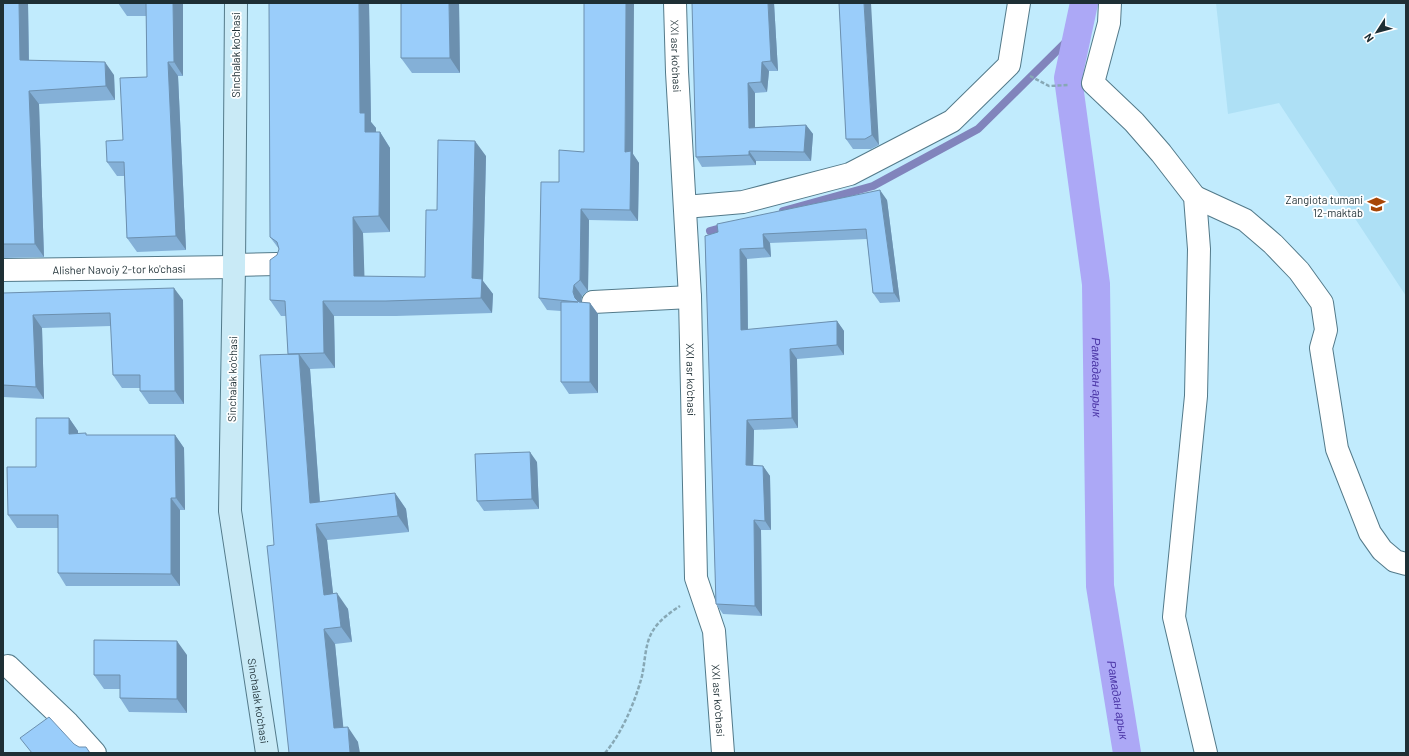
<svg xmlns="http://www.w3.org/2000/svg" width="1409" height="756" font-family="Barlow,sans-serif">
	<rect width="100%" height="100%" fill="#c1ebfd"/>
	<!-- built -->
	<path fill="#aee0f5" d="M 1216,3 L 1406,3 L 1406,296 L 1279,103 L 1228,114 Z"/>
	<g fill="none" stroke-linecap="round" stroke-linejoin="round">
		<!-- stream -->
		<path stroke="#8184bc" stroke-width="8" d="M 783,211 L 873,186 L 978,129 L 1078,30
			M 710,231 L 728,226"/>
		<!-- canal -->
		<path stroke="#aca8f6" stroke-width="28" id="s1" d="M 1084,3 L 1068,78 L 1096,284 L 1100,586 L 1127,753"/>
		<defs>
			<g id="street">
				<path id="s2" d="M 675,3 L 677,72 L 690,297 L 696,578 L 714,631 L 723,753"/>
				<path d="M 1110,3 L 1109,23 L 1093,83 L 1134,122 L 1161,153 L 1195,197 L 1199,249 L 1196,396 L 1174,617 L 1206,753"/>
				<path d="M 1195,197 L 1245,220 L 1273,244 L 1299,271 L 1322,303 L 1326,330 L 1321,348 L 1337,449 L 1370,533 L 1382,550 L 1395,561 L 1406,564"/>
				<path d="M 685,207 L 743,202 L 850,174 L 952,121 L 1009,65 L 1019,3"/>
				<path d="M 234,265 L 277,264"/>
				<path id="s3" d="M 3,270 L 234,267"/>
				<path d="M 593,302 L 690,297"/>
				<path d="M 8,666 L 68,723 L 95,753"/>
			</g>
			<g id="secondary">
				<path id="s4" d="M 236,3 L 234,267 L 230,511 L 267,753"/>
			</g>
		</defs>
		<!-- street casing -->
		<use href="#street" stroke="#537a8a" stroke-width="24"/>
		<!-- secondary casing -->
		<use href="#secondary" stroke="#537a8a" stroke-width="24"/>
		<!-- path -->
		<path stroke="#87a8b5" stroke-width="2.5" stroke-dasharray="4 2" stroke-linecap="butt" d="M 1030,76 L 1049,86 L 1069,85
			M 605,753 C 622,733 635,702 642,676 C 645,662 645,646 651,634 C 657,622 669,613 680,606"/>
		<!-- street -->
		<use href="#street" stroke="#fff" stroke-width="22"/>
		<!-- secondary -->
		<use href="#secondary" stroke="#c9eaf6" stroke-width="22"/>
	</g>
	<!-- wall -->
	<path fill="#84b0d7" d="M 3,3 L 28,3 L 29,60 L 114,75 L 115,100 L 39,104 L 44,257 L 3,258 Z
		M 118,3 L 183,3 L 183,76 L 178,76 L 186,250 L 137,252 L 127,238 L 124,176 L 117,176 L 107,162 L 123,140 L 147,77 L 146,16 L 127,16 Z
		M 269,3 L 369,3 L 371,122 L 376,128 L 376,132 L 380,132 L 390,148 L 390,232 L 363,233 L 364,277 L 425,277 L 437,210 L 486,156 L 483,281 L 493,294 L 492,313 L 396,316 L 334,316 L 335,368 L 310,369 L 320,502 L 395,493 L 406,509 L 409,532 L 327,540 L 333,594 L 348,609 L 352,642 L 335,644 L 343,727 L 358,742 L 289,753 L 274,545 L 288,354 L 286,316 L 281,316 L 270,300 L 277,255 L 279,249 L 270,237 Z
		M 459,3 L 460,73 L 412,73 L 401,58 Z
		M 774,3 L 778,71 L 769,71 L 767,92 L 755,93 L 755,127 L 806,125 L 813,134 L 811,161 L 756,161 L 756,165 L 702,167 L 696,157 Z
		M 839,3 L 879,145 L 871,149 L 853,149 L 846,139 Z
		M 584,152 L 633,154 L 639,163 L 638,221 L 589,220 L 588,291 L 582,296 L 581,302 L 590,303 L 598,314 L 598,393 L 569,394 L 561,382 L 561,311 L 547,310 L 539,298 L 559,182 Z
		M 887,200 L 900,302 L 880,303 L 873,293 L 867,239 L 770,243 L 771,257 L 747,259 L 748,330 L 837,321 L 844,331 L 844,355 L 797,359 L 798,428 L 754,430 L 753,465 L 763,466 L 770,476 L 771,530 L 761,530 L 762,616 L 723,614 L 716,604 L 705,236 Z
		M 3,293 L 183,300 L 184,404 L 149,404 L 140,391 L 140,388 L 122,388 L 113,375 L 111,326 L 42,328 L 44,399 L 3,397 Z
		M 69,418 L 78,431 L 78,434 L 87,435 L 175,435 L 184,448 L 185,510 L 180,510 L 180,586 L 66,586 L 58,573 L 58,528 L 17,528 L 8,515 L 36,467 Z
		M 537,462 L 539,509 L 484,511 L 477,501 Z
		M 187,655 L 187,713 L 129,712 L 120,698 L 120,689 L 104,689 L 94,675 Z"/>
	<!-- shaded-wall -->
	<path fill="#6c90af" d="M 19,3 L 28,3 L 29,73 L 20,60 Z
		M 173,3 L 183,3 L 183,76 L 174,62 Z
		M 359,3 L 369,3 L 371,122 L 376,128 L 376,147 L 365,132 L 360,113 Z
		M 449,3 L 459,3 L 460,73 L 450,58 Z
		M 626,3 L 634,3 L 633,154 L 639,163 L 638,221 L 630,210 L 625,152 Z
		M 768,3 L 774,3 L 778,71 L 771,61 Z
		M 864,3 L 871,3 L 879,145 L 872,135 Z
		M 105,62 L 114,75 L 115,100 L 106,86 Z
		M 168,62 L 178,76 L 186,250 L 176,236 Z
		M 762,62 L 769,71 L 767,92 L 761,82 Z
		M 748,83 L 755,93 L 755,138 L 749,128 Z
		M 29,91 L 39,104 L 44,257 L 35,244 Z
		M 806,125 L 813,134 L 811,161 L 804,152 Z
		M 380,132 L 390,148 L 390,232 L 379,216 Z
		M 475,141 L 486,156 L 483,281 L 493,294 L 492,313 L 481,298 L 472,278 Z
		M 749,151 L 756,161 L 756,165 L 749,155 Z
		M 880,190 L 887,200 L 900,302 L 894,293 Z
		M 581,209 L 589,220 L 588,291 L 580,280 Z
		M 353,217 L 363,233 L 365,292 L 354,276 Z
		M 763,234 L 770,243 L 771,257 L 764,248 Z
		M 740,249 L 747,259 L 748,340 L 741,330 Z
		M 574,285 L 582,296 L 581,303 L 575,298 L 573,292 Z
		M 174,288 L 183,300 L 184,404 L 175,391 Z
		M 323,301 L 334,316 L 335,368 L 324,353 Z
		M 590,303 L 598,314 L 598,393 L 590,382 Z
		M 33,315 L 42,328 L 44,399 L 36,387 Z
		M 837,321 L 844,331 L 844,355 L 837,345 Z
		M 790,349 L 797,359 L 798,428 L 792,418 Z
		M 299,354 L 310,369 L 321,518 L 310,503 Z
		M 69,418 L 78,431 L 78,446 L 69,434 Z
		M 747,420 L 754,430 L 753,475 L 746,465 Z
		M 175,435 L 184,448 L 185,510 L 176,498 Z
		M 530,452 L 537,462 L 539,509 L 532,499 Z
		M 763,466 L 770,476 L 771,530 L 765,521 Z
		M 395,493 L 406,509 L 409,532 L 398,516 Z
		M 171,498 L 180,510 L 180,586 L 171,574 Z
		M 754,520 L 761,530 L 762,616 L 755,606 Z
		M 316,524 L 327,540 L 335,610 L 324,595 Z
		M 337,593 L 348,609 L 352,642 L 341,627 Z
		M 324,629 L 335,644 L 345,744 L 334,728 Z
		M 177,641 L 187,655 L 187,713 L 177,699 Z
		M 348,727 L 358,742 L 360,753 L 350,753 Z"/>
	<!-- building -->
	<path fill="#9acdfa" stroke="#6c90af" d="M 3,3 L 19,3 L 20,60 L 105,62 L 106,86 L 29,91 L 35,244 L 3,244 Z
		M 146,3 L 173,3 L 174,62 L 168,62 L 176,236 L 127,238 L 124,162 L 107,162 L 106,141 L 123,140 L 120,78 L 147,77 Z
		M 269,3 L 359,3 L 360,113 L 365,113 L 365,132 L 380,132 L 379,216 L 353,217 L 354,276 L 425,277 L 426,210 L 437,210 L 438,140 L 475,141 L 472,278 L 482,279 L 481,298 L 386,301 L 323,301 L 324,353 L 288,354 L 285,301 L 270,300 L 270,260 L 277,255 L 279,249 L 277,242 L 270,237 Z
		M 401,3 L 449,3 L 450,58 L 401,58 Z
		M 584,3 L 626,3 L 625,152 L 631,151 L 630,210 L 581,209 L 580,280 L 574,285 L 573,292 L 575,298 L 579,302 L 590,303 L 590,382 L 561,382 L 561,302 L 578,302 L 539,298 L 541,182 L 559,182 L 559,150 L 584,152 Z
		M 692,3 L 768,3 L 771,61 L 762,62 L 761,82 L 748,83 L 749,128 L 806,125 L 804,152 L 749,151 L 749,155 L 696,157 Z
		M 839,3 L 864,3 L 872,135 L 865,139 L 846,139 Z
		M 880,190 L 894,293 L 873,293 L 866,229 L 763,234 L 764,248 L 740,249 L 741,330 L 837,321 L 837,345 L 790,349 L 792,418 L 747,420 L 746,465 L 763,466 L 765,521 L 754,520 L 755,606 L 716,604 L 705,236 L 718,232 L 717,224 Z
		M 174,288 L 175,391 L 140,391 L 140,375 L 113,375 L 110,313 L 33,315 L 36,387 L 3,385 L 3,293 Z
		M 299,354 L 310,503 L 395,493 L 398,516 L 316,524 L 324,595 L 337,593 L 341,627 L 324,629 L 334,728 L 348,727 L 350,753 L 289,753 L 267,546 L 274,545 L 260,355 Z
		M 36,418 L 69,418 L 69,434 L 86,433 L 86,435 L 175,435 L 176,498 L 171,498 L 171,574 L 58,573 L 58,515 L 8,515 L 7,467 L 36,467 Z
		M 530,452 L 532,499 L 477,501 L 475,454 Z
		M 94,640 L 177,641 L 177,699 L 120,698 L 120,675 L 94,675 Z
		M 49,717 L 74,744 L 79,747 L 86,747 L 90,753 L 32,753 L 20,738 Z"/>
	<!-- icons -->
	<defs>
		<symbol id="school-bare" viewBox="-9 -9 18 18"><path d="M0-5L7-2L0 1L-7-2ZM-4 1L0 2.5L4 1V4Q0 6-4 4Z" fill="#a84605" stroke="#fff" stroke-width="2.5" paint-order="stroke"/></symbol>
	</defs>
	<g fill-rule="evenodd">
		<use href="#school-bare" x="1364" y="192" width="25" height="25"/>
	</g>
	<g text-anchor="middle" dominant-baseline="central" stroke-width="3.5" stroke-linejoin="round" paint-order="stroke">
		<!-- street labels -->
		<g font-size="11" fill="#1e2f35" stroke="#fff">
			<text transform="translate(235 55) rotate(-90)">Sinchalak ko'chasi</text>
			<text stroke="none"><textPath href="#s2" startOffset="53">XXI asr ko'chasi</textPath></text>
			<text stroke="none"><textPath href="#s3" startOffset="116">Alisher Navoiy 2-tor ko'chasi</textPath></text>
			<text transform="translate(232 379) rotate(-89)">Sinchalak ko'chasi</text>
			<text stroke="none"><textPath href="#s2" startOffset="377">XXI asr ko'chasi</textPath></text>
			<text stroke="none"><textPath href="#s2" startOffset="701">XXI asr ko'chasi</textPath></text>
			<text stroke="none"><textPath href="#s4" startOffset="700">Sinchalak ko'chasi</textPath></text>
		</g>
		<!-- poi labels -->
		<g font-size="11" fill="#1e2f35" stroke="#fff" text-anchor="end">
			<text x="1363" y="199">Zangiota tumani<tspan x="1363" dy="13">12-maktab</tspan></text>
		</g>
		<!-- water labels -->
		<g font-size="12" font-style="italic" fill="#4d38a7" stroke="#fff">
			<text stroke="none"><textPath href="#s1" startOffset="378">Рамадан арык</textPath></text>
			<text stroke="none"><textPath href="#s1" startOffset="702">Рамадан арык</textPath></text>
		</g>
	</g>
	<!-- border -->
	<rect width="1409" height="756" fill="none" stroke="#1e2f35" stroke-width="8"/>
	<!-- north arrow -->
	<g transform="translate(1377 32) rotate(234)" stroke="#ffffff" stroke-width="3" paint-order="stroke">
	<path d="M0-3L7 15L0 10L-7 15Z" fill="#1e2f35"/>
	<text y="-6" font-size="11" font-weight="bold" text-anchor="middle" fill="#1e2f35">N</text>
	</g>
</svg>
